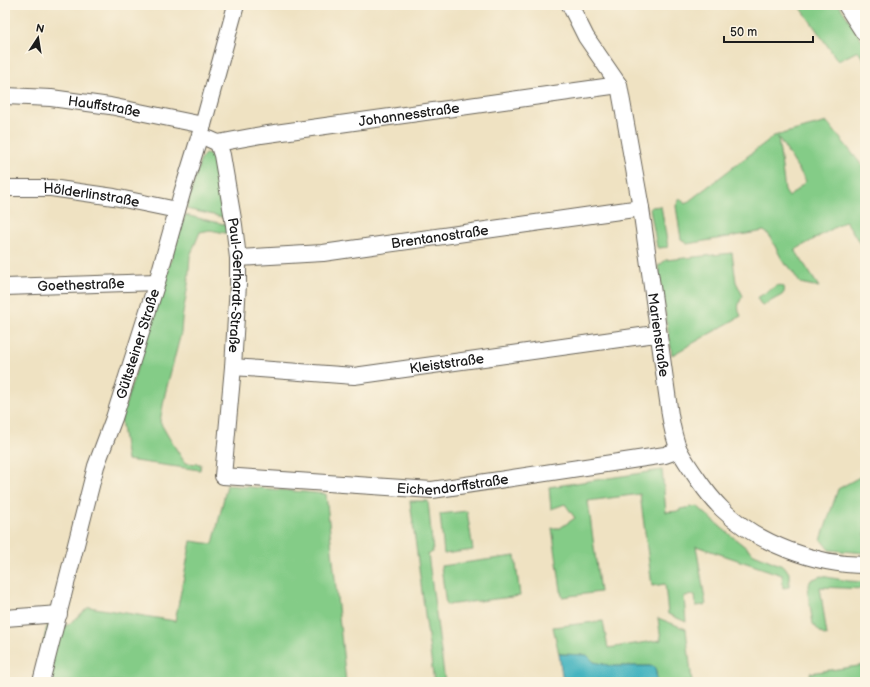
<svg xmlns="http://www.w3.org/2000/svg" width="870" height="687" font-family="'Balsamiq Sans',sans-serif">
	<rect width="100%" height="100%" fill="#fcf5e5"/>
	<filter id="ink" filterUnits="userSpaceOnUse"><feTurbulence type="fractalNoise" baseFrequency=".025" numOctaves="2"/><feDisplacementMap in="SourceGraphic" scale="8" xChannelSelector="R" yChannelSelector="G"/><feConvolveMatrix kernelMatrix="1 2 1 2 8 2 1 2 1" color-interpolation-filters="sRGB"/></filter>
	<filter id="wash" filterUnits="userSpaceOnUse"><feTurbulence type="fractalNoise" baseFrequency=".012" numOctaves="4" result="noise"/><feDisplacementMap in="SourceGraphic" scale="16" xChannelSelector="R" yChannelSelector="G"/><feGaussianBlur stdDeviation="0.9" result="paint"/><feColorMatrix in="noise" values="0 0 0 0 0 0 0 0 0 0 0 0 0 0 0 0 0 1.4 0 .05"/><feComposite in="paint" operator="in"/></filter>
	<g filter="url(#wash)">
		<rect width="100%" height="100%" fill="#efe2c2"/>
		<!-- green -->
		<path fill="#84cc87" stroke="#507452" fill-rule="evenodd" d="M 799,5 L 839,5 L 865,44 L 865,62 L 858,51 L 838,61 Z
			M 827,122 L 865,169 L 865,252 L 846,221 L 795,250 L 819,287 L 800,283 L 788,265 L 785,265 L 769,235 L 764,231 L 687,244 L 681,239 L 676,206 L 680,198 L 685,204 L 774,136 ZM 778,137 L 806,181 L 789,197 L 785,191 Z
			M 205,154 L 209,154 L 215,157 L 227,218 L 186,209 L 201,158 Z
			M 661,206 L 668,247 L 659,248 L 657,247 L 650,208 L 652,207 Z
			M 185,215 L 228,225 L 230,234 L 210,230 L 200,232 L 190,256 L 188,285 L 182,319 L 181,333 L 165,394 L 160,422 L 168,436 L 185,463 L 201,464 L 200,470 L 127,460 L 121,419 Z
			M 732,253 L 736,282 L 743,296 C 738,303 737,308 741,316 L 672,355 L 658,266 L 666,260 Z
			M 779,285 L 784,287 C 785,291 784,293 782,295 L 762,306 L 757,298 L 776,286 Z
			M 662,470 L 666,512 L 680,511 L 680,509 L 697,506 L 723,529 L 754,554 L 785,567 L 789,573 L 789,587 L 783,588 L 782,575 L 696,546 L 706,605 L 696,606 L 695,595 L 684,596 L 686,622 L 668,614 L 665,584 L 652,586 L 640,494 L 588,501 L 600,592 L 562,597 L 552,528 L 560,528 L 575,518 L 565,504 L 551,509 L 549,487 Z
			M 865,474 L 865,553 L 829,550 L 821,540 L 838,489 Z
			M 227,485 L 326,494 L 346,682 L 35,682 L 47,626 L 68,625 L 89,607 L 175,621 L 191,541 L 213,544 Z
			M 410,501 L 428,501 L 433,552 L 428,554 L 445,682 L 434,682 Z
			M 467,511 L 473,550 L 444,554 L 440,514 Z
			M 515,556 L 520,596 L 446,605 L 441,566 Z
			M 821,576 L 849,581 L 865,582 L 865,589 L 820,587 L 827,636 L 822,634 L 813,624 L 808,594 L 809,584 L 811,580 Z
			M 658,618 L 686,629 L 692,682 L 654,682 L 657,678 L 655,667 L 650,666 L 612,666 L 594,662 L 586,655 L 559,654 L 553,627 L 603,621 L 608,648 L 661,640 Z
			M 865,665 L 865,682 L 811,682 L 810,673 Z"/>
		<!-- water -->
		<path fill="#45b4bf" stroke="#30686e" d="M 559,654 L 587,655 L 594,662 L 612,666 L 650,666 L 655,667 L 657,679 L 654,682 L 563,682 Z"/>
	</g>
	<g filter="url(#ink)">
		<g fill="none" stroke-linecap="round" stroke-linejoin="round">
			<defs>
				<g id="minor">
					<path id="s1" d="M 570,5 L 586,37 L 619,85 L 641,208 L 670,415 C 672,427 674,439 679,450 C 685,461 692,471 699,481 C 706,491 714,501 722,509 C 758,544 816,565 865,565"/>
					<path id="s2" d="M 5,96 L 51,98 L 110,106 L 203,125"/>
					<path id="s3" d="M 209,139 L 218,143 L 261,135 L 619,85"/>
					<path id="s4" d="M 218,143 L 222,155 L 234,225 L 238,258 L 238,284 L 233,367 L 223,476 L 432,490 L 665,455 L 679,450"/>
					<path id="s5" d="M 5,188 L 51,188 L 114,197 L 177,210"/>
					<path id="s6" d="M 238,258 L 323,253 L 641,208"/>
					<path id="s7" d="M 5,287 L 157,282"/>
					<path id="s8" d="M 233,367 L 354,376 L 648,335 L 659,335"/>
					<path d="M 5,618 L 59,614"/>
					<path id="s9" d="M 41,682 L 96,466 L 114,418 L 157,282 L 182,193 L 203,125 L 236,5"/>
				</g>
				<path id="major" d="M 849,5 L 865,30"/>
			</defs>
			<!-- minor casing -->
			<use href="#minor" stroke="#666156" stroke-width="18"/>
			<!-- major casing -->
			<use href="#major" stroke="#666156" stroke-width="23"/>
			<!-- minor -->
			<use href="#minor" stroke="#fff" stroke-width="16"/>
			<!-- major -->
			<use href="#major" stroke="#fff" stroke-width="21"/>
		</g>
	</g>
	<g text-anchor="middle" dominant-baseline="central" stroke-width="3.5" stroke-linejoin="round" paint-order="stroke">
		<!-- street labels -->
		<g font-size="14" fill="#1c1c1c" stroke="#fcf5e5">
			<text stroke="none"><textPath href="#s2" startOffset="100">Hauffstraße</textPath></text>
			<text stroke="none"><textPath href="#s3" startOffset="203">Johannesstraße</textPath></text>
			<text stroke="none"><textPath href="#s5" startOffset="87">Hölderlinstraße</textPath></text>
			<text stroke="none"><textPath href="#s6" startOffset="203">Brentanostraße</textPath></text>
			<text stroke="none"><textPath href="#s7" startOffset="76">Goethestraße</textPath></text>
			<text stroke="none"><textPath href="#s4" startOffset="144">Paul-Gerhardt-Straße</textPath></text>
			<text stroke="none"><textPath href="#s1" startOffset="347">Marienstraße</textPath></text>
			<text stroke="none"><textPath href="#s9" startOffset="352">Gültsteiner Straße</textPath></text>
			<text stroke="none"><textPath href="#s8" startOffset="215">Kleiststraße</textPath></text>
			<text stroke="none"><textPath href="#s4" startOffset="566">Eichendorffstraße</textPath></text>
		</g>
	</g>
	<!-- margin -->
	<rect width="870" height="687" fill="none" stroke="#fcf5e5" stroke-width="20"/>
	<!-- north arrow -->
	<g transform="translate(38 38) rotate(12)" stroke="#fcf5e5" stroke-width="3" paint-order="stroke">
	<path d="M0-3L7 15L0 10L-7 15Z" fill="#1c1c1c"/>
	<text y="-6" font-size="11" font-weight="bold" text-anchor="middle" fill="#1c1c1c">N</text>
	</g>
	<!-- scale -->
	<path d="M724 36v6h89v-6" fill="none" stroke="#1c1c1c" stroke-width="2"/>
	<text x="730" y="36" font-size="12" fill="#1c1c1c" stroke="#fcf5e5" stroke-width="3" paint-order="stroke">50 m</text>
</svg>
